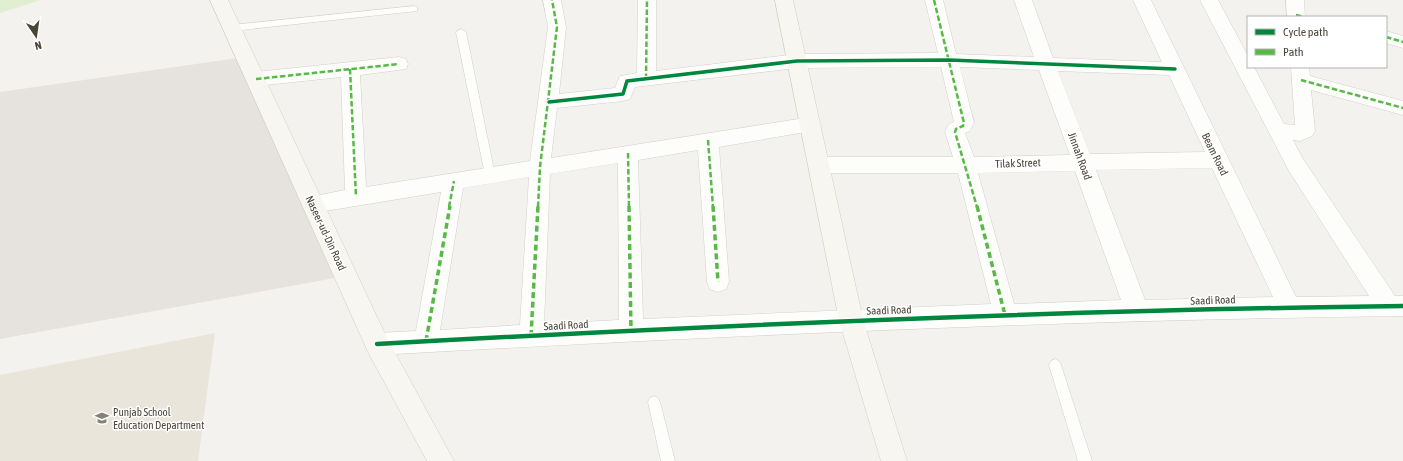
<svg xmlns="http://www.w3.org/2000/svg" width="1403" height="461" font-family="'Asap Condensed',sans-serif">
	<rect width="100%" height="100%" fill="#f4f2ee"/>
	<!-- industrial -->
	<path fill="#e6e2de" d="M 245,57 L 346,276 L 0,339 L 0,92 Z"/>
	<!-- education -->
	<path fill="#eae5da" d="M 215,333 L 198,461 L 0,461 L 0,375 Z"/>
	<!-- green -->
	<path fill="#e1eecf" d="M 0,0 L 41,0 L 0,13 Z"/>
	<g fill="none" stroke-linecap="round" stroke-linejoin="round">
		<defs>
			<path id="lane" d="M 414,6 L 417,7 L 417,11 L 232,31 L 227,28 L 232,25 Z
				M 461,29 L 466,32 L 495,175 L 490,179 L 485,175 L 456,32 Z
				M 1055,359 L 1059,361 L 1061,365 L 1092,461 L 1078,461 L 1049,365 L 1051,361 Z
				M 654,396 L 658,398 L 660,402 L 675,461 L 661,461 L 648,402 L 650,398 Z"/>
			<path id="street" d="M 543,0 L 561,0 L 566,27 L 559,94 L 615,88 L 620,76 L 637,73 L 638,0 L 656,0 L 656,71 L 797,54 L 938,53 L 925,0 L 943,0 L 956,54 L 1034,57 L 1014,0 L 1032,0 L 1053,58 L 1162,62 L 1133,0 L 1151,0 L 1296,297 L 1369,296 L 1289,171 L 1200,0 L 1218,0 L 1248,56 L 1248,67 L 1254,67 L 1284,124 L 1295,125 L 1291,67 L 1309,67 L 1310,76 L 1403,101 L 1403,115 L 1311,90 L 1315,131 L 1312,136 L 1300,141 L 1293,140 L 1303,159 L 1395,296 L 1403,296 L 1403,316 C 1061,320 719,336 377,355 L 368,352 L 365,344 L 368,336 L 377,333 L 416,331 L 441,192 L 313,213 L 305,210 L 302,204 L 305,198 L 345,190 L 341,77 L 256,86 L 249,84 L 246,79 L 249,74 L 256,72 L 399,57 L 406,59 L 408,64 L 406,69 L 360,75 L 366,187 L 530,161 L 548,27 ZM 941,67 L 954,122 L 949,124 L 945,132 L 953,157 L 819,157 L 812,159 L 809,165 L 812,171 L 819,173 L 958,173 L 991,304 L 643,319 L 638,160 L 698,150 L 707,282 L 710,289 L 718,292 L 726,289 L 729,282 L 719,147 L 811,131 L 818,129 L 821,124 L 818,119 L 811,117 L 551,158 L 557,108 L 623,101 L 630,99 L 635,87 L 797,68 ZM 960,67 L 1039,70 L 1070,155 L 974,157 L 965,133 L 970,131 L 974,123 ZM 1058,71 L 1169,75 L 1205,152 L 1090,154 ZM 618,163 L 619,320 L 544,324 L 550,174 ZM 1212,168 L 1273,297 L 1145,300 L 1096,170 ZM 1075,171 L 1121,300 L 1014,304 L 978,173 ZM 529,177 L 520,325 L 440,330 L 463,188 Z
				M 1286,0 L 1304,0 L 1305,17 L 1287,17 Z
				M 1386,31 L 1403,36 L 1403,48 L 1386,43 Z"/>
			<path id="secondary" d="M 210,0 L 228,0 L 386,336 L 454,461 L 427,461 L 368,352 Z
				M 775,0 L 793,0 L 863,320 L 907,461 L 881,461 L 839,320 Z"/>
		</defs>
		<!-- lane casing -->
		<use href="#lane" stroke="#d2d0cb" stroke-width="1"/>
		<!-- street casing -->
		<use href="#street" stroke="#d2d0cb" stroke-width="1"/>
		<!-- secondary casing -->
		<use href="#secondary" stroke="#d3cfc5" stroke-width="1"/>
		<!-- lane -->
		<use href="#lane" fill="#fdfdfc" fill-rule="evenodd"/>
		<!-- street -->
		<use href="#street" fill="#fdfdfc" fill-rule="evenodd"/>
		<!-- secondary -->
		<use href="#secondary" fill="#f7f6f1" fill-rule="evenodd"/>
		<!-- quiet-far1 -->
		<path stroke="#58b947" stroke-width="2.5" stroke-dasharray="5.5 2.5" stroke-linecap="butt" d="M 934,0 L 964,123 L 963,126 L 956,129 L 955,132 L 977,207
			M 1296,15 L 1304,17
			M 1386,37 L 1403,42
			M 350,69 L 356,197
			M 256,79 L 399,64
			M 646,79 L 647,0
			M 1301,80 L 1403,108
			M 708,140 L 713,207
			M 628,153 L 629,207
			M 449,207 L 454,181
			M 538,207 L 540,167 L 557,27 L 552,0"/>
		<!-- quiet -->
		<path stroke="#58b947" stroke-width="3.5" stroke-dasharray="6 3.5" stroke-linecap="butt" d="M 629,206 L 631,331
			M 713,206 L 718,282
			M 977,206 L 1005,315
			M 531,336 L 538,206
			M 426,341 L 450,206"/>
		<defs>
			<path id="cycleway-far1" d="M 549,102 L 623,94 L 627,81 L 797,61 L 949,60 L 1175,69"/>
			<path id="cycleway" d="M 377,344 C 719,325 1061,310 1403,306"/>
		</defs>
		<!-- cycleway-far1 casing -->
		<use href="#cycleway-far1" stroke="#fff" stroke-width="5.5"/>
		<!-- cycleway casing -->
		<use href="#cycleway" stroke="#fff" stroke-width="7"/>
		<!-- cycleway-far1 -->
		<use href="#cycleway-far1" stroke="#00873e" stroke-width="3.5"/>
		<!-- cycleway -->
		<use href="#cycleway" stroke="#00873e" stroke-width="4.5"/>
	</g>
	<!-- icons -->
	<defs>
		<symbol id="school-bare" viewBox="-9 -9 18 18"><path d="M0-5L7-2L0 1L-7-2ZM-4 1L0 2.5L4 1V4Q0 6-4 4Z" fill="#868178" stroke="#fff" stroke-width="2.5" paint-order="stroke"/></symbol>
	</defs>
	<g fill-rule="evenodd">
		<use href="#school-bare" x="92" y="408" width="20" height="20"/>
	</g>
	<g text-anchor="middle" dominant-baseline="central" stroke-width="3" stroke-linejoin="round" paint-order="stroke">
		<!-- street labels -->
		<g font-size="11" fill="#4b4439" stroke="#fff">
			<text transform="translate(1215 154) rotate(64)">Beam Road</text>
			<text transform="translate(1080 156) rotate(70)">Jinnah Road</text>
			<text transform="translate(1018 163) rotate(-2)">Tilak Street</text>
			<text transform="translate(326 233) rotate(65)">Naseer-ud-Din Road</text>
			<text transform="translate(1213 300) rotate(-2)">Saadi Road</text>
			<text transform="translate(889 310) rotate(-2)">Saadi Road</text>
			<text transform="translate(566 325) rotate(-3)">Saadi Road</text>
		</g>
		<!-- poi labels -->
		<g font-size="11" fill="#4b4439" stroke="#fff" text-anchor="start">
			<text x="113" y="412">Punjab School<tspan x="113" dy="13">Education Department</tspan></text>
		</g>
	</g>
	<!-- legend -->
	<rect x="1247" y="16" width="140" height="52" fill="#ffffff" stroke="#b7b4b0"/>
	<rect x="1255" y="29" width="20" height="6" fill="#00873e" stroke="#b7b4b0"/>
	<text x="1283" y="36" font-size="12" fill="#4b4439">Cycle path</text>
	<rect x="1255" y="49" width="20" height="6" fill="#58b947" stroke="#b7b4b0"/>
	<text x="1283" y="56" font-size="12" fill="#4b4439">Path</text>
	<!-- north arrow -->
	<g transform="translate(36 36) rotate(167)" stroke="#ffffff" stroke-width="3" paint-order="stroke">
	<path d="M0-3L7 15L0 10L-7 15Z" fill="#4b4439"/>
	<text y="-6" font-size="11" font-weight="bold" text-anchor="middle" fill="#4b4439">N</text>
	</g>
</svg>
